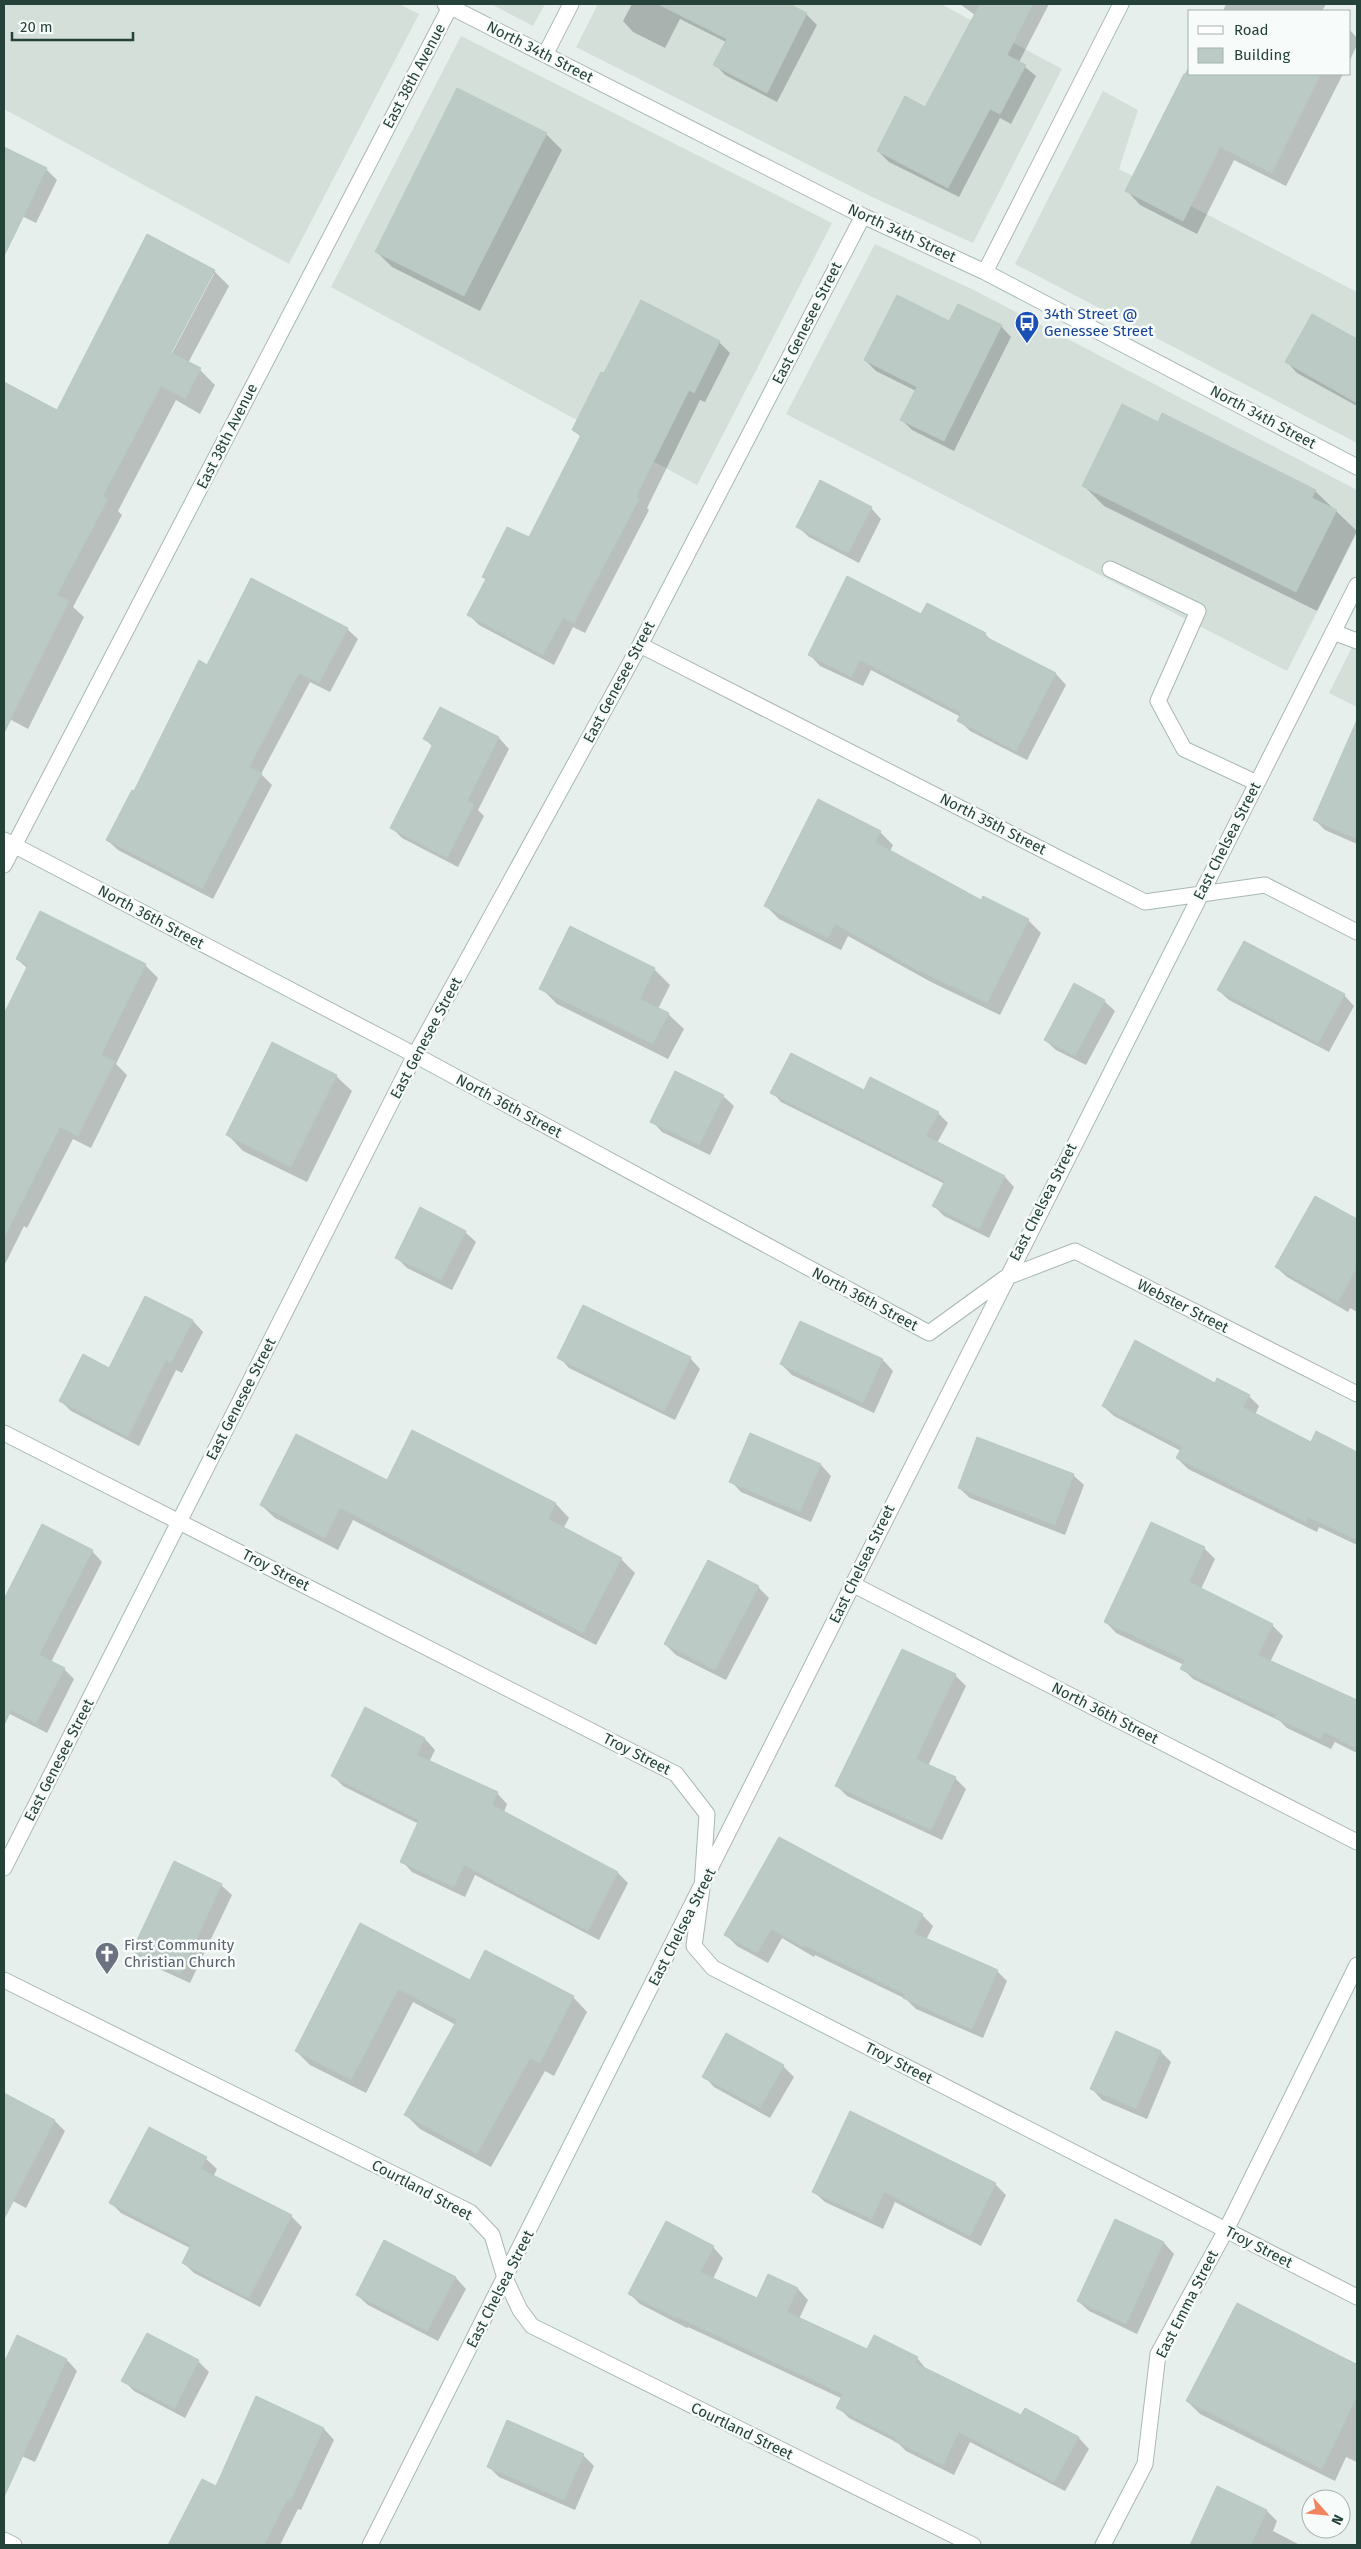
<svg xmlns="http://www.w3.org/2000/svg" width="1361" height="2549" font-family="'Fira Sans',sans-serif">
	<rect width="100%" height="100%" fill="#e6efeb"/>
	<!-- built -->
	<path fill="#d4dfda" d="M 4,4 L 399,4 L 419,14 L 289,264 L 4,109 Z
		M 491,4 L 545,4 L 533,26 Z
		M 598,4 L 941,4 L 1062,69 L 973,243 L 872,197 L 576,47 Z
		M 461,36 L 832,223 L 697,485 L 331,287 Z
		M 1103,91 L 1138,110 L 1119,169 L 1357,292 L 1357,443 L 1015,264 Z
		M 875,244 L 976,291 L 1357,490 L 1357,533 L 1287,671 L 786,414 Z
		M 1357,637 L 1357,707 L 1329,693 Z"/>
	<!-- shadow -->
	<path fill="#0003" fill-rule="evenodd" d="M 632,4 L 787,4 L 806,14 L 817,25 L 777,102 L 725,75 L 715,64 L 726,42 L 680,19 L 665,48 L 633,32 L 623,21 Z
		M 960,4 L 1049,4 L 1019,62 L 1036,76 L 1011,124 L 1000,118 L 959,197 L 889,162 L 878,151 L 926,109 L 975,15 Z
		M 1226,4 L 1326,4 L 1322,11 L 1223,11 Z
		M 1350,30 L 1357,38 L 1357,45 L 1350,60 Z
		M 1190,64 L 1190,74 L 1343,74 L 1286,186 L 1234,160 L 1197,234 L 1140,205 L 1127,191 Z
		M 546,134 L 562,150 L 480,311 L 392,267 L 376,251 Z
		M 4,148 L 46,169 L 57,180 L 36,223 L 14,212 L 4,234 Z
		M 214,271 L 229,286 L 188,363 L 200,370 L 215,385 L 200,414 L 176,400 L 118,511 L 122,515 L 73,607 L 84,617 L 28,729 L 4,716 L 4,463 L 9,453 L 4,450 L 4,401 L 11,387 L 58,411 ZM 211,274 L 214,274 L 169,359 L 167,358 Z
		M 1313,316 L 1357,341 L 1357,406 L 1297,373 L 1287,362 Z
		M 950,323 L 1001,326 L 1011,337 L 954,451 L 912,430 L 902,420 L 916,391 L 876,371 L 865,360 Z
		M 719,342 L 730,353 L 705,402 L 700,400 L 647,508 L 649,510 L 585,633 L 573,627 L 554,665 L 479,625 L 469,615 L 487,580 L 483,577 L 529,539 L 581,437 L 573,430 L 604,375 Z
		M 1084,486 L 1315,491 L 1357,531 L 1317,611 L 1104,506 Z
		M 871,508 L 881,519 L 859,563 L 809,537 L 798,527 Z
		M 921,616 L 985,634 L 993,642 L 1056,674 L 1066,685 L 1027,760 L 970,731 L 959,720 L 961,717 L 871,670 L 863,686 L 820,666 L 810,655 Z
		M 347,629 L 358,639 L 330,692 L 310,682 L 261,774 L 272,785 L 213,899 L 118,850 L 107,840 L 208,666 Z
		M 440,709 L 499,738 L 509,749 L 478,810 L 484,816 L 458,867 L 402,838 L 392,828 L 433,747 L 425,739 Z
		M 1338,767 L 1357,775 L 1357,844 L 1325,830 L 1315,820 Z
		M 880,832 L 893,845 L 890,851 L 982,902 L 1028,920 L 1041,933 L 1000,1015 L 931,982 L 848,936 L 841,950 L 779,919 L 766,906 Z
		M 17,959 L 145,965 L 158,978 L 116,1064 L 127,1075 L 91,1148 L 73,1139 L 27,1228 L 24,1226 L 4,1266 L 4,1017 L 28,969 Z
		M 654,969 L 670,985 L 658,1009 L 668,1014 L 684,1029 L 668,1059 L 557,1004 L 541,988 Z
		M 1218,990 L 1344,995 L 1354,1006 L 1329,1052 L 1229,1000 Z
		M 1104,1001 L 1115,1011 L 1086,1065 L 1056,1050 L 1045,1040 Z
		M 336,1076 L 352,1091 L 307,1182 L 243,1151 L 228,1135 Z
		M 772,1092 L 864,1092 L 938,1113 L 948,1123 L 937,1143 L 1005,1177 L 1014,1187 L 989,1238 L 944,1216 L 934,1206 L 945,1184 L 781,1102 Z
		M 723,1096 L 734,1106 L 710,1155 L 662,1132 L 652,1121 Z
		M 1315,1197 L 1357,1221 L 1357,1312 L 1350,1308 L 1348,1312 L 1287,1277 L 1276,1267 Z
		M 465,1232 L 476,1242 L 452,1290 L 407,1268 L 397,1258 Z
		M 146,1297 L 193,1321 L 203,1332 L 182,1373 L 176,1370 L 139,1446 L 71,1411 L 61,1401 L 109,1369 Z
		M 801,1322 L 883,1360 L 893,1371 L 874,1413 L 792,1375 L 781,1364 Z
		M 559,1357 L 690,1358 L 700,1369 L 675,1420 L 569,1368 Z
		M 1215,1384 L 1249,1396 L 1259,1406 L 1255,1415 L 1312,1444 L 1317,1433 L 1357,1454 L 1357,1545 L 1319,1527 L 1317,1532 L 1188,1469 L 1177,1458 L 1181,1451 L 1114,1416 L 1103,1406 Z
		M 413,1432 L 556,1504 L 569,1518 L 563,1529 L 621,1559 L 635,1573 L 596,1645 L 353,1520 L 338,1550 L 275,1518 L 261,1505 L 387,1481 Z
		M 751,1435 L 821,1465 L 831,1476 L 811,1522 L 741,1492 L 731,1481 Z
		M 1073,1475 L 1084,1485 L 1065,1535 L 970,1498 L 959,1488 Z
		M 1151,1524 L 1204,1548 L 1215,1559 L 1201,1589 L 1273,1626 L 1283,1636 L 1270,1662 L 1357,1701 L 1357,1753 L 1335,1742 L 1331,1749 L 1287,1728 L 1280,1721 L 1193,1679 L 1182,1668 L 1184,1665 L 1116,1633 L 1106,1622 Z
		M 42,1526 L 92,1551 L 102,1562 L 51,1662 L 64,1669 L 74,1679 L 47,1733 L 4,1711 L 4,1616 L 6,1612 L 4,1601 Z
		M 709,1561 L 758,1587 L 769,1598 L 726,1680 L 676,1655 L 665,1644 Z
		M 955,1675 L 966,1686 L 928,1766 L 955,1778 L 966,1789 L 942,1840 L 847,1796 L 837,1786 Z
		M 366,1709 L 425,1739 L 435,1750 L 429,1762 L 497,1793 L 507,1804 L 504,1812 L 618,1873 L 628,1883 L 599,1940 L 475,1875 L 465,1897 L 412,1872 L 402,1861 L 419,1824 L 343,1786 L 333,1776 Z
		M 779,1839 L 922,1915 L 933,1926 L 926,1940 L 997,1971 L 1007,1981 L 983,2038 L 916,2009 L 906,1999 L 815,1955 L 814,1957 L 782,1938 L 768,1963 L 737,1946 L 726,1935 Z
		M 221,1885 L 232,1895 L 190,1983 L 144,1962 L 134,1951 Z
		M 360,1925 L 470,1982 L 573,1997 L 587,2012 L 554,2076 L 545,2071 L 491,2167 L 420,2129 L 406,2115 L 456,2025 L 413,2002 L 366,2093 L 310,2065 L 296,2051 Z
		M 1161,2052 L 1171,2062 L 1147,2119 L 1102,2100 L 1092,2089 Z
		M 783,2066 L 794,2077 L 770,2118 L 714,2087 L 704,2076 Z
		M 4,2094 L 55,2121 L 65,2131 L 26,2208 L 4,2196 Z
		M 851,2113 L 995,2184 L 1006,2195 L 981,2246 L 895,2202 L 883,2229 L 825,2202 L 814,2192 Z
		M 150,2129 L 206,2159 L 217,2169 L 213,2177 L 291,2216 L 302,2227 L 260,2307 L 194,2273 L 183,2262 L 190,2248 L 121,2213 L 111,2203 Z
		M 1116,2221 L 1164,2243 L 1174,2254 L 1137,2334 L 1089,2311 L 1078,2301 Z
		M 385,2241 L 456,2278 L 466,2289 L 438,2341 L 368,2305 L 357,2295 Z
		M 713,2247 L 723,2258 L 713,2279 L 758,2300 L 769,2276 L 798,2289 L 808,2300 L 799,2319 L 868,2351 L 875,2337 L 917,2358 L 927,2370 L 1021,2417 L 1025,2410 L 1079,2438 L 1089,2449 L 1065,2491 L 970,2442 L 954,2475 L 906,2451 L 898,2443 L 849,2418 L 838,2407 L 843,2399 L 688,2327 L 687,2328 L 640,2304 L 630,2294 Z
		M 1238,2305 L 1357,2364 L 1357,2462 L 1346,2457 L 1335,2481 L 1200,2414 L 1187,2401 Z
		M 147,2335 L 198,2361 L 209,2372 L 185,2418 L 134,2391 L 123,2380 Z
		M 17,2337 L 67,2360 L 77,2371 L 35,2462 L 4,2448 L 4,2366 Z
		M 257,2398 L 324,2429 L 334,2440 L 301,2510 L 298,2509 L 280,2545 L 170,2545 L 203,2481 L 216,2487 Z
		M 583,2455 L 594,2466 L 575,2510 L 499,2477 L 488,2466 Z
		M 1218,2488 L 1267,2511 L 1277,2521 L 1273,2531 L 1300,2545 L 1191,2545 Z"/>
	<!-- building -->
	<path fill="#bbcac4" stroke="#b8c9c2" d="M 658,4 L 789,4 L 807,13 L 767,93 L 713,65 L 727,39 Z
		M 980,4 L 1033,4 L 1007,55 L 1026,65 L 1000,114 L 990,109 L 948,188 L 877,151 L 905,96 L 925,107 Z
		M 1184,74 L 1321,74 L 1272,173 L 1220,147 L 1183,221 L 1125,191 Z
		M 457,88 L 547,133 L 464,296 L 375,252 Z
		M 4,147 L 47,168 L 4,256 Z
		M 147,234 L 215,270 L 171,353 L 201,368 L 185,399 L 161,386 L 103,496 L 108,499 L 57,595 L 69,601 L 4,733 L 4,382 L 57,410 Z
		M 897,295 L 949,321 L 958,304 L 1002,325 L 944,441 L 900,420 L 917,387 L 864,360 Z
		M 641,300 L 720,341 L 694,393 L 689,390 L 636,497 L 639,499 L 574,623 L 563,618 L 543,655 L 467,615 L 486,579 L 482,577 L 507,527 L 529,537 L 581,435 L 572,430 L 601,372 L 604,373 Z
		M 1312,314 L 1357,339 L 1357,403 L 1285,362 Z
		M 1122,404 L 1158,422 L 1162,413 L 1316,490 L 1312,498 L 1337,510 L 1296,592 L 1082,486 Z
		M 820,480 L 872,507 L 848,553 L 796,527 Z
		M 847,576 L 921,614 L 927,603 L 986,633 L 984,636 L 1056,673 L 1016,751 L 957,721 L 961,713 L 860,660 L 852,677 L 808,655 Z
		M 251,578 L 348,628 L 319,683 L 299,673 L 249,767 L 262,773 L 202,889 L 106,840 L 132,790 L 134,791 L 199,660 L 207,665 Z
		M 440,707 L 499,737 L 467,801 L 474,805 L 447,858 L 390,828 L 433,744 L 423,739 Z
		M 1357,720 L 1357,839 L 1313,820 Z
		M 818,799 L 881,831 L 875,842 L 981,900 L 983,896 L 1029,919 L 987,1003 L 917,970 L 835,924 L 828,938 L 764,906 Z
		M 40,911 L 146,964 L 101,1055 L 115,1061 L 78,1136 L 60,1127 L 4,1238 L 4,1014 L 28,965 L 16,959 Z
		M 570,926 L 655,968 L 640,999 L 669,1013 L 653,1044 L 539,989 Z
		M 1244,941 L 1345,994 L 1318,1043 L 1217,990 Z
		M 1074,983 L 1105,1000 L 1075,1056 L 1044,1040 Z
		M 272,1042 L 337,1075 L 291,1167 L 226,1135 Z
		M 791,1053 L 864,1090 L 870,1077 L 939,1112 L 926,1136 L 1005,1176 L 979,1229 L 932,1206 L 945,1181 L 770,1093 Z
		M 675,1071 L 724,1095 L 699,1145 L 650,1122 Z
		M 1315,1196 L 1357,1219 L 1357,1267 L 1338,1302 L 1275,1267 Z
		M 420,1207 L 466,1231 L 441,1280 L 395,1258 Z
		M 145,1296 L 193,1320 L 171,1363 L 166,1360 L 128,1437 L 59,1401 L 83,1354 L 109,1368 Z
		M 583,1305 L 691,1357 L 664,1411 L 557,1358 Z
		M 800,1321 L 883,1359 L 863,1403 L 780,1364 Z
		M 1135,1340 L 1215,1383 L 1217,1378 L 1250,1395 L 1243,1407 L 1311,1442 L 1316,1431 L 1357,1452 L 1357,1540 L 1308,1517 L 1306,1522 L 1176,1458 L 1182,1447 L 1102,1406 Z
		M 412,1430 L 556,1503 L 548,1519 L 622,1558 L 583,1633 L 340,1508 L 325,1538 L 260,1505 L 296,1434 L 387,1480 Z
		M 750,1433 L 821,1464 L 800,1512 L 729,1482 Z
		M 977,1437 L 1074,1474 L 1055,1525 L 958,1488 Z
		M 1151,1522 L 1205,1547 L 1189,1582 L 1273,1624 L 1258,1655 L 1357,1700 L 1357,1749 L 1324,1732 L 1321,1739 L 1275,1718 L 1276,1715 L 1180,1669 L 1185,1660 L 1104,1622 Z
		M 42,1524 L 93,1550 L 39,1655 L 65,1668 L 36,1723 L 11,1710 L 4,1725 L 4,1599 Z
		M 708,1560 L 759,1586 L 715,1670 L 664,1644 Z
		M 902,1649 L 956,1674 L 916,1759 L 956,1777 L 931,1830 L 835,1786 Z
		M 365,1707 L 425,1738 L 417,1755 L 498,1792 L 492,1805 L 618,1872 L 588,1931 L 464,1865 L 454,1887 L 400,1862 L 419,1820 L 331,1776 Z
		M 779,1837 L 923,1914 L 914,1933 L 998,1970 L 972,2029 L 903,1998 L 905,1994 L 804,1945 L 803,1947 L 771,1929 L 757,1953 L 724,1935 Z
		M 174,1861 L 222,1884 L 180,1974 L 132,1951 Z
		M 360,1923 L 470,1980 L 485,1950 L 574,1996 L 540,2063 L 530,2058 L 477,2154 L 404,2115 L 457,2020 L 398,1989 L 351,2080 L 295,2051 Z
		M 1116,2031 L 1161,2051 L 1136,2109 L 1090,2089 Z
		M 726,2033 L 784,2065 L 760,2108 L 702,2077 Z
		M 4,2093 L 55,2120 L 4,2219 Z
		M 850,2111 L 996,2183 L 970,2236 L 884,2192 L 872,2219 L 812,2192 Z
		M 149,2127 L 207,2157 L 201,2169 L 292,2215 L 249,2298 L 182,2263 L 191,2245 L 109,2203 Z
		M 1115,2219 L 1164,2242 L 1126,2324 L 1077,2301 Z
		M 666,2221 L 714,2246 L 700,2272 L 757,2298 L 768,2274 L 798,2288 L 787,2312 L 867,2349 L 874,2335 L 918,2357 L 915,2363 L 1021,2415 L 1025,2408 L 1079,2437 L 1054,2482 L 959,2432 L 943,2465 L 894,2441 L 896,2438 L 836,2408 L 843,2394 L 677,2317 L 676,2318 L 628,2294 Z
		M 384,2240 L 456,2277 L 427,2331 L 356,2295 Z
		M 1237,2303 L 1357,2365 L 1357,2396 L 1322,2469 L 1186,2401 Z
		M 147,2333 L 199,2360 L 175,2408 L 121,2381 Z
		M 17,2335 L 67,2359 L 4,2497 L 4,2363 Z
		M 256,2396 L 324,2428 L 291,2500 L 287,2499 L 264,2545 L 168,2545 L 202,2479 L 216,2486 Z
		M 507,2420 L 584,2454 L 564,2500 L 487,2467 Z
		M 1217,2486 L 1267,2510 L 1251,2545 L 1190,2545 Z"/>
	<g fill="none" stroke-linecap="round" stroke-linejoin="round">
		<defs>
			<path id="minor" d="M 445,4 L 863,216 L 985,272 L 1357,467
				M 545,55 L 571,4
				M 985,272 L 1121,4
				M 1110,569 L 1198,611 L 1158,701 L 1184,749 L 1257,783
				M 1333,632 L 1357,641
				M 640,645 L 1145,902 L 1265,885 L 1357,932
				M 4,840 L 415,1055 L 929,1333 L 1005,1278 L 1075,1251 L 1357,1394
				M 4,865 L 450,7
				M 4,1433 L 676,1774 L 707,1814 L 702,1888 L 694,1946 L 713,1968 L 1357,2297
				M 852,1584 L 1357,1842
				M 4,1868 L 415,1055 L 640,645 L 863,216
				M 4,1980 L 470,2212 L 492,2235 L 505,2278 L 520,2310 L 532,2326 L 973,2545
				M 4,2540 L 14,2545
				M 370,2545 C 700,1892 1025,1237 1357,585
				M 1103,2545 L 1145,2464 L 1158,2354 L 1226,2230 L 1357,1965"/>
		</defs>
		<!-- minor casing -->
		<use href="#minor" stroke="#a8b8b2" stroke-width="17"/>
		<!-- minor -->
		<use href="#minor" stroke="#fff" stroke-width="15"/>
	</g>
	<!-- icons -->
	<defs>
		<symbol id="bus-pin" viewBox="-11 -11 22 30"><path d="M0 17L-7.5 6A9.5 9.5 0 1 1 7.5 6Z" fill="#1a4fb4" stroke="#f7fbf9"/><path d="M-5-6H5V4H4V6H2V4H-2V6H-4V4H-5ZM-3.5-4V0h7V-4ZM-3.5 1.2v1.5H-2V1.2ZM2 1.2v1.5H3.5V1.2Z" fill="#fff"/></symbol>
		<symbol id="church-pin" viewBox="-11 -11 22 30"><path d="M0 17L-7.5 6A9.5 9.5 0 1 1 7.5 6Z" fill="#6b7280" stroke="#f7fbf9"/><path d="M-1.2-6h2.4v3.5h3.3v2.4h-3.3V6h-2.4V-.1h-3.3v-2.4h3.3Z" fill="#fff"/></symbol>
	</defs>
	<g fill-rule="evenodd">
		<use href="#bus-pin" x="1013" y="309" width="28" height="38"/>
		<use href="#church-pin" x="93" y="1940" width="28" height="38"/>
	</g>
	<g text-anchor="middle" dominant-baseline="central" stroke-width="5" stroke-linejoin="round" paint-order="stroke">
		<!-- street labels -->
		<g font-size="15" fill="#24423a" stroke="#f7fbf9">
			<text transform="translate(540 52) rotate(27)">North 34th Street</text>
			<text transform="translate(414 76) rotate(-62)">East 38th Avenue</text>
			<text transform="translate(902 233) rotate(25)">North 34th Street</text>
			<text transform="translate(807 323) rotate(-63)">East Genesee Street</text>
			<text transform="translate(1263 417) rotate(28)">North 34th Street</text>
			<text transform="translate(227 436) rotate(-63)">East 38th Avenue</text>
			<text transform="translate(619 682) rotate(-62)">East Genesee Street</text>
			<text transform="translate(993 824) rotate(27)">North 35th Street</text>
			<text transform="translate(1227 841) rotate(-63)">East Chelsea Street</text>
			<text transform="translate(151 917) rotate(28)">North 36th Street</text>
			<text transform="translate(426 1038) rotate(-62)">East Genesee Street</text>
			<text transform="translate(509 1106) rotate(28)">North 36th Street</text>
			<text transform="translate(1043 1202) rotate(-63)">East Chelsea Street</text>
			<text transform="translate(865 1299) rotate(28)">North 36th Street</text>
			<text transform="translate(1183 1306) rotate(27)">Webster Street</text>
			<text transform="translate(241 1399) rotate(-63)">East Genesee Street</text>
			<text transform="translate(862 1564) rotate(-64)">East Chelsea Street</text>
			<text transform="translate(276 1570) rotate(27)">Troy Street</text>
			<text transform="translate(1105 1713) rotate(27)">North 36th Street</text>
			<text transform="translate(637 1754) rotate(27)">Troy Street</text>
			<text transform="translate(59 1760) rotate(-63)">East Genesee Street</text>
			<text transform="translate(682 1927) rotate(-63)">East Chelsea Street</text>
			<text transform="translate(899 2063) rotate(27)">Troy Street</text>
			<text transform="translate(422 2190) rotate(28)">Courtland Street</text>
			<text transform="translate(1259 2247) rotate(27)">Troy Street</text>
			<text transform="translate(500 2289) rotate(-63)">East Chelsea Street</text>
			<text transform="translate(1187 2304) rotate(-63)">East Emma Street</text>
			<text transform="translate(742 2431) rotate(26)">Courtland Street</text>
		</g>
		<!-- transit labels -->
		<g font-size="15" fill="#164399" stroke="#f7fbf9" text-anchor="start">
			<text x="1044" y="314">34th Street @<tspan x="1044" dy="17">Genessee Street</tspan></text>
		</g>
		<!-- worship labels -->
		<g font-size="15" fill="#5b616d" stroke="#f7fbf9" text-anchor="start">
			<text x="124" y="1945">First Community<tspan x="124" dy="17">Christian Church</tspan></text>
		</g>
	</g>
	<!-- border -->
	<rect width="1361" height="2549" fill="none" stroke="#24423a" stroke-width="10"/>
	<!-- legend -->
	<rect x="1188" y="10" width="162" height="65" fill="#f7fbf9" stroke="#a3b1ad"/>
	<rect x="1198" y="26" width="25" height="8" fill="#ffffff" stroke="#a3b1ad"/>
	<text x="1234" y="35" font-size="15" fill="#24423a">Road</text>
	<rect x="1198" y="48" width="25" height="15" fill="#bbcac4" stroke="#a3b1ad"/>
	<text x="1234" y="60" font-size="15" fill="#24423a">Building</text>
	<!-- north arrow -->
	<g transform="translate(1326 2514) rotate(117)"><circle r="24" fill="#f7fbf9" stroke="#a3b1ad"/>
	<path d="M0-4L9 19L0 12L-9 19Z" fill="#f4845f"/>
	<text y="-8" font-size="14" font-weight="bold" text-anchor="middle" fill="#24423a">N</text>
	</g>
	<!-- scale -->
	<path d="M12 32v8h121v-8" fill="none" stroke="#24423a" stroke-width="2.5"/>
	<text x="20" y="32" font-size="15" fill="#24423a" stroke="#f7fbf9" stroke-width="4" paint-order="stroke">20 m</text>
</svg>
